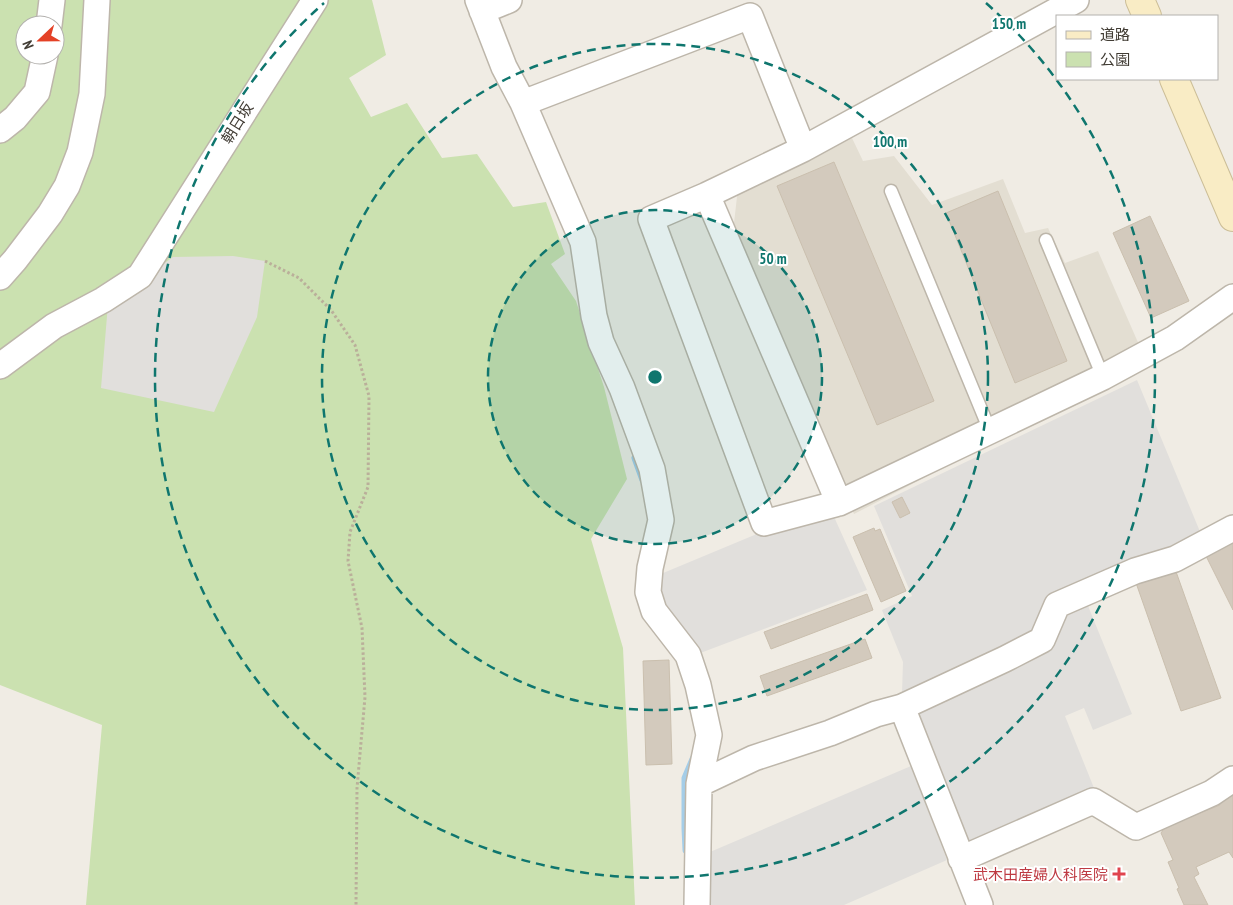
<svg xmlns="http://www.w3.org/2000/svg" width="1233" height="905" font-family="'PT Sans Narrow','Noto Sans JP',sans-serif">
	<rect width="100%" height="100%" fill="#f0ece4"/>
	<!-- residential -->
	<path fill="#e3ded2" d="M 852,138 L 863,161 L 894,156 L 932,205 L 1003,179 L 1025,233 L 1048,228 L 1065,263 L 1098,251 L 1147,363 L 854,514 L 734,223 L 738,188 Z"/>
	<!-- green -->
	<path fill="#cbe1b0" fill-rule="evenodd" d="M 0,0 L 372,0 L 386,55 L 349,78 L 371,117 L 407,103 L 442,158 L 477,154 L 513,207 L 546,202 L 565,254 L 551,264 L 576,301 L 604,387 L 627,479 L 591,539 L 623,648 L 635,905 L 86,905 L 102,725 L 0,685 ZM 25,25 L 55,25 L 55,55 L 25,55 Z"/>
	<!-- parking -->
	<path fill="#e1dfdc" d="M 233,256 L 265,261 L 257,317 L 214,412 L 101,388 L 108,304 L 173,257 Z
		M 1137,380 L 1201,534 L 1159,556 L 1052,598 L 1035,638 L 910,695 L 902,693 L 903,662 L 882,610 L 912,596 L 874,506 Z
		M 822,510 L 835,519 L 867,590 L 695,655 L 663,612 L 656,576 L 810,512 Z
		M 1086,601 L 1132,714 L 1093,730 L 1084,708 L 1065,716 L 1096,793 L 964,852 L 909,710 L 1054,644 L 1066,609 Z
		M 911,766 L 947,860 L 844,905 L 708,905 L 710,852 Z"/>
	<g fill="none" stroke-linecap="round" stroke-linejoin="round">
		<!-- stream -->
		<path stroke="#a4cde8" stroke-width="7" d="M 635,458 L 643,480
			M 686,850 L 685,828 L 685,778 L 693,759"/>
	</g>
	<!-- building -->
	<path fill="#d3cabd" stroke="#cabfae" d="M 834,162 L 934,401 L 877,425 L 777,186 Z
		M 998,191 L 1067,361 L 1015,383 L 946,213 Z
		M 1150,216 L 1189,301 L 1151,318 L 1113,233 Z
		M 902,497 L 910,513 L 900,518 L 892,502 Z
		M 874,528 L 875,531 L 880,529 L 906,591 L 881,602 L 853,537 Z
		M 1233,540 L 1233,610 L 1205,554 Z
		M 1174,566 L 1221,698 L 1181,711 L 1135,580 Z
		M 867,594 L 873,610 L 771,649 L 764,632 Z
		M 865,639 L 872,658 L 767,696 L 760,676 Z
		M 669,660 L 672,764 L 646,765 L 643,661 Z
		M 1233,790 L 1233,858 L 1229,852 L 1196,867 L 1199,874 L 1194,877 L 1208,905 L 1184,905 L 1177,889 L 1179,888 L 1168,862 L 1173,860 L 1161,833 L 1165,827 L 1220,805 L 1218,800 Z"/>
	<g fill="none" stroke-linecap="round" stroke-linejoin="round">
		<defs>
			<path id="lane" d="M 891,191 L 990,431
				M 1046,240 L 1103,377"/>
			<path id="street" d="M 478,0 L 504,67 L 523,103 L 583,242 L 594,316 L 601,342 L 622,388 L 652,469 L 661,520 L 650,568 L 648,592 L 654,611 L 688,655 L 698,685 L 709,735 L 699,784 L 697,905
				M 482,11 L 509,0
				M 49,25 L 52,0
				M 523,103 L 750,16 L 803,149
				M 0,130 L 15,118 L 37,92 L 45,55
				M 707,195 L 651,219 L 764,523 L 839,503 L 1103,377 L 1175,338 L 1233,297
				M 0,277 L 15,260 L 50,214 L 67,186 L 80,152 L 92,94 L 97,0
				M 0,366 L 54,326 L 103,300 L 140,276 L 315,0
				M 839,503 L 707,195 L 803,149 L 1076,0
				M 902,707 L 980,905
				M 699,784 L 754,758 L 830,733 L 876,714 L 902,707 L 1005,659 L 1042,640 L 1057,605 L 1135,571 L 1175,559 L 1233,528
				M 961,859 L 1093,801 L 1136,827 L 1212,793 L 1233,779"/>
			<path id="secondary" d="M 1140,0 L 1147,16
				M 1174,79 L 1233,217"/>
		</defs>
		<!-- lane casing -->
		<use href="#lane" stroke="#bdb6aa" stroke-width="15"/>
		<!-- street casing -->
		<use href="#street" stroke="#bdb6aa" stroke-width="28"/>
		<!-- secondary casing -->
		<use href="#secondary" stroke="#ccbe97" stroke-width="30"/>
		<!-- path -->
		<path stroke="#baaf9a" stroke-width="3" stroke-dasharray="2.5 2.5" stroke-linecap="butt" d="M 265,261 L 299,278 L 331,310 L 355,345 L 369,396 L 368,487 L 350,532 L 348,561 L 362,628 L 365,697 L 357,788 L 356,905"/>
		<!-- lane -->
		<use href="#lane" stroke="#fff" stroke-width="12"/>
		<!-- street -->
		<use href="#street" stroke="#fff" stroke-width="25"/>
		<!-- secondary -->
		<use href="#secondary" stroke="#f9ecc5" stroke-width="28"/>
	</g>
	<!-- distance rings -->
	<circle cx="655" cy="377" r="167" fill="#0f766e" fill-opacity=".12"/>
	<g fill="none" stroke="#0f766e" stroke-width="2.5" stroke-dasharray="9 6">
		<circle cx="655" cy="377" r="167"/>
		<circle cx="655" cy="377" r="333"/>
		<path d="M986 3A500 500 0 1 1 324 3"/>
	</g>
	<!-- markers -->
	<path fill="#e0444e" stroke="#fff" stroke-width="2" d="M1116.5 866.5h5v5h5v5h-5v5h-5v-5h-5v-5h5z"/>
	<g text-anchor="middle" dominant-baseline="central" stroke-width="4" stroke-linejoin="round" paint-order="stroke">
		<!-- street labels -->
		<g font-size="15" fill="#413c34" stroke="#fff">
			<text transform="translate(237 123) rotate(-58)">朝日坂</text>
		</g>
		<!-- health labels -->
		<g font-size="15" fill="#be3a42" stroke="#fff" text-anchor="end">
			<text x="1108" y="874">武木田産婦人科医院</text>
		</g>
	</g>
	<circle cx="655" cy="377" r="8" fill="#0f766e" stroke="#fff" stroke-width="2.5"/>
	<g font-size="15" text-anchor="middle" font-weight="bold" fill="#0f766e" stroke="#fff" stroke-width="4" stroke-linejoin="round" paint-order="stroke">
		<text x="1009" y="29">150 m</text>
		<text x="890" y="147">100 m</text>
		<text x="773" y="264">50 m</text>
	</g>
	<!-- legend -->
	<rect x="1056" y="15" width="162" height="65" fill="#ffffff" stroke="#b3b1ae"/>
	<rect x="1066" y="31" width="25" height="8" fill="#f9ecc5" stroke="#b3b1ae"/>
	<text x="1100" y="40" font-size="15" fill="#413c34">道路</text>
	<rect x="1066" y="52" width="25" height="15" fill="#cbe1b0" stroke="#b3b1ae"/>
	<text x="1100" y="65" font-size="15" fill="#413c34">公園</text>
	<!-- north arrow -->
	<g transform="translate(40 40) rotate(248)"><circle r="24" fill="#ffffff" stroke="#b3b1ae"/>
	<path d="M0-4L9 19L0 12L-9 19Z" fill="#e44126"/>
	<text y="-8" font-size="14" font-weight="bold" text-anchor="middle" fill="#413c34">N</text>
	</g>
</svg>
